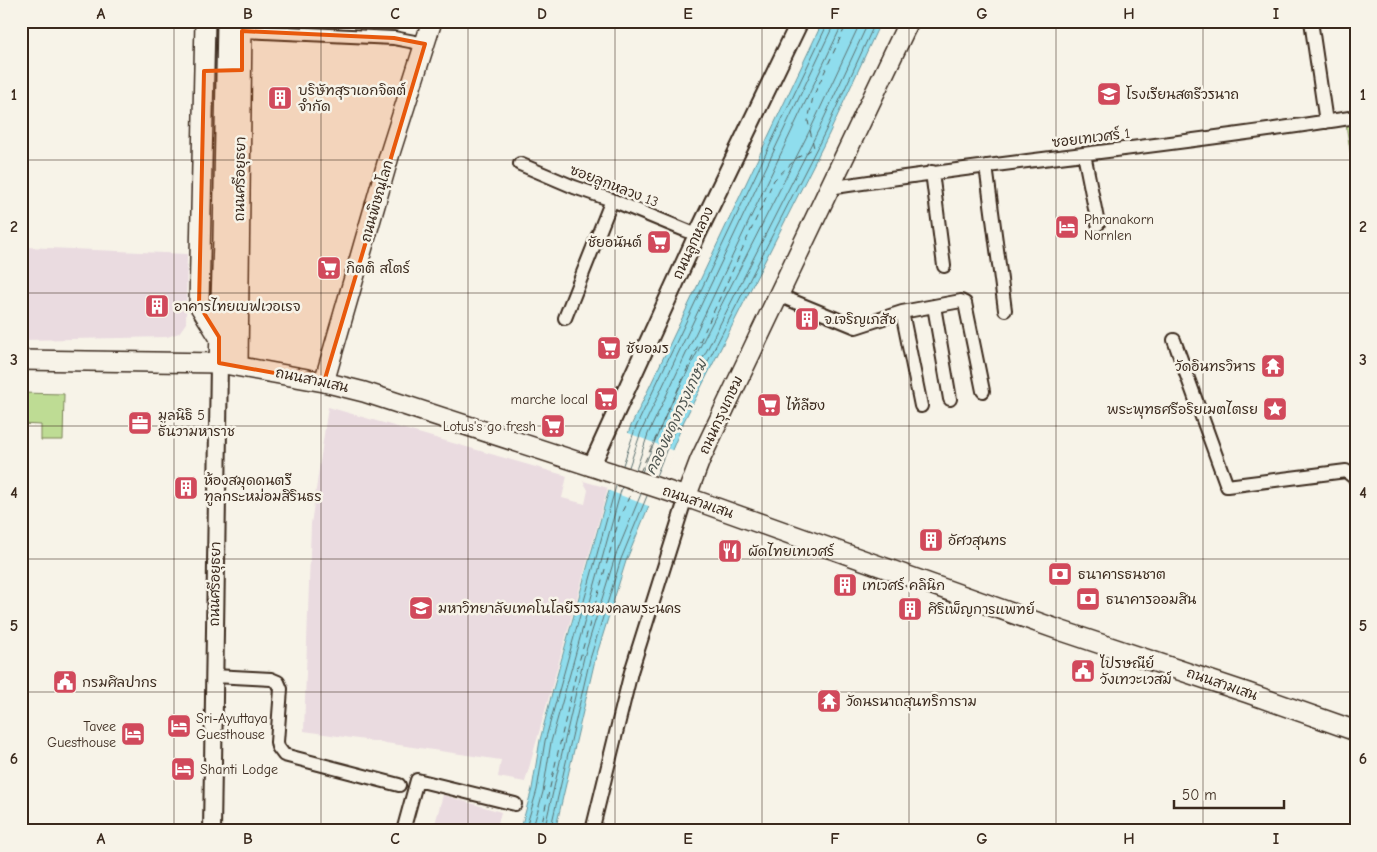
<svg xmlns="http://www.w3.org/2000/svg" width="1377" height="852" font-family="'Comic Neue','Playpen Sans Thai',sans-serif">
	<rect width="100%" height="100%" fill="#f7f3e8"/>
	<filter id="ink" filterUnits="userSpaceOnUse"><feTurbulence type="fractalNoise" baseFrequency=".02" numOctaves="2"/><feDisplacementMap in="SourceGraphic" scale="10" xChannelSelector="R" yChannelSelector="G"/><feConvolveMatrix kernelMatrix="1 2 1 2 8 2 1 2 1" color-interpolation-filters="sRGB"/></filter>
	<g filter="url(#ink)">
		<!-- built -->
		<path fill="#eadbe0" d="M 26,247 L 187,254 L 186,323 L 179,333 L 167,337 L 25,340 Z
			M 328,407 L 567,476 L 562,498 L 585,504 L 588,490 L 583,481 L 608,488 L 525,782 L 498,777 L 501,760 L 304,731 L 311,524 Z
			M 443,795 L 501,812 L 496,831 L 433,831 Z"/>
		<!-- green -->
		<path fill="#bedc94" stroke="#7c8359" d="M 1356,123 L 1356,169 L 1353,170 L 1346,124 Z
			M 21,393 L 64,394 L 63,440 L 41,440 L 41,425 L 21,424 Z"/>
		<!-- water -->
		<path fill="#8fdded" stroke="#6d959a" d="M 823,21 L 881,21 L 829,134 L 684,421 L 626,561 L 595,660 L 555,831 L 520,831 L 532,789 L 540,740 L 551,697 L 606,500 L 630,428 Z"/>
		<!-- pier -->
		<path fill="#f7f3e8" d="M 626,432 L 674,451 L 651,507 L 607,490 Z"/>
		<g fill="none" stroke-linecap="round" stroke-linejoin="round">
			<!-- shore -->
			<path stroke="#5d7271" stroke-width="1" d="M 623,465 L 635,429 L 827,25 L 827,21
				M 629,467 L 641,432 L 832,28 L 834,21
				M 636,470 L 648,434 L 839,31 L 841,21
				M 642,472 L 667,412 L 812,126 L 861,21
				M 650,474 L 674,415 L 819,129 L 869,21
				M 656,476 L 679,418 L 825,132 L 876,21
				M 525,831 L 537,790 L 545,741 L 616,486
				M 532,831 L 543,792 L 551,742 L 622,487
				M 544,831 L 584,657 L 615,557 L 641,494
				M 550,831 L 590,659 L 621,559 L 647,496"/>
			<!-- ferry -->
			<path stroke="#505752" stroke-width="1" stroke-dasharray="6 5" stroke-linecap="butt" d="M 640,472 L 774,180 L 797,158 L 814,148 L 808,121 L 813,97 L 848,21
				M 540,831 L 577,669 L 620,516 L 633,489"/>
			<defs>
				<path id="minor" d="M 1311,21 L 1326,122
					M 242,31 L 394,38 L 425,44
					M 1084,154 L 1098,224
					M 520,164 L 574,187 L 612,200 L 697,235
					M 986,166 L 1005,310
					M 932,172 L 944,266
					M 829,188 C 1004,161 1181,145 1356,117
					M 778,295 L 856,327 L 902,312 L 961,301 L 965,303 L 983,391
					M 934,306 L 950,399
					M 902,312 L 921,406
					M 565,318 L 612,200
					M 1174,340 L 1227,486 L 1346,471 L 1356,479
					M 214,676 L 271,679 L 278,682 L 281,689 L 277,742 L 278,747 L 284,755 L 399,785
					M 403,831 L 417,780 L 515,804
					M 592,831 L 631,672 L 686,497"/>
				<path id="tertiary" d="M 591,467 L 697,235 L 800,21
					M 212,831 L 219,363"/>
				<path id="secondary" d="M 205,21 L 199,305 L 219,337
					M 21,360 L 219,363 L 324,382 L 364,392 L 686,497 L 1062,631 L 1248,693 L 1356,731
					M 219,363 L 223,239 L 227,21
					M 238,366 L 242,21
					M 324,382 L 390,153 L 432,21
					M 686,497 L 700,460 L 909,21"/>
			</defs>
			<!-- minor casing -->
			<use href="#minor" stroke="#3b2a1e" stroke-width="16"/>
			<!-- tertiary casing -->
			<use href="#tertiary" stroke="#3b2a1e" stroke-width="20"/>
			<!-- secondary casing -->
			<use href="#secondary" stroke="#3b2a1e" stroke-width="22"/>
			<!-- minor -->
			<use href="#minor" stroke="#f7f3e8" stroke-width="12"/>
			<!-- tertiary -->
			<use href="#tertiary" stroke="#f7f3e8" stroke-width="16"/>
			<!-- secondary -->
			<use href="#secondary" stroke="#f7f3e8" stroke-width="19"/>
		</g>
	</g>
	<!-- marked area -->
	<path fill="#e8590c" fill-opacity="0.2" stroke="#e8590c" stroke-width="4" stroke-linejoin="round" d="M 242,31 L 394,38 L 425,44 L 324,382 L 219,363 L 219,337 L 199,305 L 204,71 L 242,70 Z"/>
	<!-- grid -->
	<path fill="none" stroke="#3b2a1e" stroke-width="1" stroke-opacity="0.55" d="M 174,21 L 174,831M 321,21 L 321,831M 468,21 L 468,831M 615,21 L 615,831M 762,21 L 762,831M 909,21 L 909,831M 1056,21 L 1056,831M 1203,21 L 1203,831M 21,160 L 1356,160M 21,293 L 1356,293M 21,426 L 1356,426M 21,559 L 1356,559M 21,692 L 1356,692"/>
	<!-- icons -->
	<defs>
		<symbol id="school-square" viewBox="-11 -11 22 22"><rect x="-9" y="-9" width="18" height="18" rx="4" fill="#d1495b" stroke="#f7f3e8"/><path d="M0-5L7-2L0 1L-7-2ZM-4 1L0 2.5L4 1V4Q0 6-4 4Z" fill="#fff"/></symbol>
		<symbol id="building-square" viewBox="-11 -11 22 22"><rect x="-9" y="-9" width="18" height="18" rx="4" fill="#d1495b" stroke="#f7f3e8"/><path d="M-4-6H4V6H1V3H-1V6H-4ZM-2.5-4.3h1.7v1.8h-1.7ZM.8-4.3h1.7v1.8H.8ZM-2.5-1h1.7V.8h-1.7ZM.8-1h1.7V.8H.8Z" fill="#fff"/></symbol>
		<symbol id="hotel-square" viewBox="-11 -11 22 22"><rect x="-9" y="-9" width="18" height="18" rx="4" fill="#d1495b" stroke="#f7f3e8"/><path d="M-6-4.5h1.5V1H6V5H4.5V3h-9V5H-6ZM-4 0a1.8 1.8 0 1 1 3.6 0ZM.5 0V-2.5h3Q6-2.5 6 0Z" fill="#fff"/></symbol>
		<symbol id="supermarket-square" viewBox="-11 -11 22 22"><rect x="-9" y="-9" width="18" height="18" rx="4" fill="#d1495b" stroke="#f7f3e8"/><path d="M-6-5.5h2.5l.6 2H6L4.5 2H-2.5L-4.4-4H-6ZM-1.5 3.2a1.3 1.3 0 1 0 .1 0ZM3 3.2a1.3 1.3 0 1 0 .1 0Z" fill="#fff"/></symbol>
		<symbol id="temple-square" viewBox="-11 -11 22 22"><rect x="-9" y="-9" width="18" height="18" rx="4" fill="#d1495b" stroke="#f7f3e8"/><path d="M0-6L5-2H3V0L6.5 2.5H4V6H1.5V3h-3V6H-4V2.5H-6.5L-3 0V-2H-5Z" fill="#fff"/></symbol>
		<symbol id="sight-square" viewBox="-11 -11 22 22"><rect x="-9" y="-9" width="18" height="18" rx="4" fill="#d1495b" stroke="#f7f3e8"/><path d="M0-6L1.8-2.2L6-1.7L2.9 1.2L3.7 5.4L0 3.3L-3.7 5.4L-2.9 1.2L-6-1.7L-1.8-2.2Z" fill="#fff"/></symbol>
		<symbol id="office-square" viewBox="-11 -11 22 22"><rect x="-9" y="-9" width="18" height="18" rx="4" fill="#d1495b" stroke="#f7f3e8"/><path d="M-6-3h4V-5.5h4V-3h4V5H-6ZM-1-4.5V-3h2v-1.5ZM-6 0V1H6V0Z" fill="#fff"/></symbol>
		<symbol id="restaurant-square" viewBox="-11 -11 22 22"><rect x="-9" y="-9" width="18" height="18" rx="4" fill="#d1495b" stroke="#f7f3e8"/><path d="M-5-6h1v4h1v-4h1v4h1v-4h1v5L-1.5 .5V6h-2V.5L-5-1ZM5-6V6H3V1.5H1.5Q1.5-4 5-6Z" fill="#fff"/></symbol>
		<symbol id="bank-square" viewBox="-11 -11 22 22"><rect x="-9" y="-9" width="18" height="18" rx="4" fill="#d1495b" stroke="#f7f3e8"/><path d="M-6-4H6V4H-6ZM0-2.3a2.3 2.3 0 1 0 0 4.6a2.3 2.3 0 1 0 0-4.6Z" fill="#fff"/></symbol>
		<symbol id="university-square" viewBox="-11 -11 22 22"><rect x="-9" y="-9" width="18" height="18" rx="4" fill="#d1495b" stroke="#f7f3e8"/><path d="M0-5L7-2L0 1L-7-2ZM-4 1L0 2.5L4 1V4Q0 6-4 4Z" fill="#fff"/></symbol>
		<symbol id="civic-square" viewBox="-11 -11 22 22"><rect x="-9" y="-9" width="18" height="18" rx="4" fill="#d1495b" stroke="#f7f3e8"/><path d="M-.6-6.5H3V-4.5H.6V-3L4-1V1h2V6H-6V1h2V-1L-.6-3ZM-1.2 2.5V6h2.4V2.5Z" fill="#fff"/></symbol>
	</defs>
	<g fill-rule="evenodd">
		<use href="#school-square" x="1095" y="80" width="28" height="28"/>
		<use href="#building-square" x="266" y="84" width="28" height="28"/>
		<use href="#hotel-square" x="1053" y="213" width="28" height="28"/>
		<use href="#supermarket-square" x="645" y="228" width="28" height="28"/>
		<use href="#supermarket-square" x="315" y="254" width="28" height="28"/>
		<use href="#building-square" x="143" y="292" width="28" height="28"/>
		<use href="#building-square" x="793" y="305" width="28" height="28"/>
		<use href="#supermarket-square" x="595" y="334" width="28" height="28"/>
		<use href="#temple-square" x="1259" y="352" width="28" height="28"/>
		<use href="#supermarket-square" x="592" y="385" width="28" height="28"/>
		<use href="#supermarket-square" x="755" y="391" width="28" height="28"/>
		<use href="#sight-square" x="1261" y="395" width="28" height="28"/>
		<use href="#office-square" x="126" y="409" width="28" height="28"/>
		<use href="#supermarket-square" x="539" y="412" width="28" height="28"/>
		<use href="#building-square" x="172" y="474" width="28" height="28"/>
		<use href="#building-square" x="917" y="526" width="28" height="28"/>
		<use href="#restaurant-square" x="716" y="537" width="28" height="28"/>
		<use href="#bank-square" x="1046" y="560" width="28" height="28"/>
		<use href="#building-square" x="831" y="571" width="28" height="28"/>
		<use href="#bank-square" x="1074" y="585" width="28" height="28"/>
		<use href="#university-square" x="407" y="594" width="28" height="28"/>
		<use href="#building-square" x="896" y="595" width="28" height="28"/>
		<use href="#civic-square" x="1069" y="657" width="28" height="28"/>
		<use href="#civic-square" x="51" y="668" width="28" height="28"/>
		<use href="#temple-square" x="815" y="687" width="28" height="28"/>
		<use href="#hotel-square" x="165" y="712" width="28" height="28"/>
		<use href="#hotel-square" x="119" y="720" width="28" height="28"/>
		<use href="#hotel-square" x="169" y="755" width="28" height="28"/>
	</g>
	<g text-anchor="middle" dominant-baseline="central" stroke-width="5" stroke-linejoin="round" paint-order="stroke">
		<!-- poi labels -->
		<g font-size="14" fill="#3b2a1e" stroke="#f7f3e8" text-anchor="start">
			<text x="298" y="90">บริษัทสุราเอกจิตต์<tspan x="298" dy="16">จำกัด</tspan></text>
			<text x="1126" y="94">โรงเรียนสตรีวรนาถ</text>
			<text x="1084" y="219">Phranakorn<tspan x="1084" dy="16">Nornlen</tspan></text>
			<text x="642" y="242" text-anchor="end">ชัยอนันต์</text>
			<text x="346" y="268">กิตติ สโตร์</text>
			<text x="174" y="306">อาคารไทยเบฟเวอเรจ</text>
			<text x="824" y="319">จ.เจริญเภสัช</text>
			<text x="626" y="348">ชัยอมร</text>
			<text x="1256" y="366" text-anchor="end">วัดอินทรวิหาร</text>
			<text x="588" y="399" text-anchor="end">marche local</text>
			<text x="786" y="405">ไท้ลีฮง</text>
			<text x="1258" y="409" text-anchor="end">พระพุทธศรีอริยเมตไตรย</text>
			<text x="158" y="415">มูลนิธิ 5<tspan x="158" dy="16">ธันวามหาราช</tspan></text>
			<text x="536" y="426" text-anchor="end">Lotus's go fresh</text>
			<text x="204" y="480">ห้องสมุดดนตรี<tspan x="204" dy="16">ทูลกระหม่อมสิรินธร</tspan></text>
			<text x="948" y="540">อัศวสุนทร</text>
			<text x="748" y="551">ผัดไทยเทเวศร์</text>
			<text x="1078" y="574">ธนาคารธนชาต</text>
			<text x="862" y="585">เทเวศร์ คลินิก</text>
			<text x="1106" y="599">ธนาคารออมสิน</text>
			<text x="438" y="608">มหาวิทยาลัยเทคโนโลยีราชมงคลพระนคร</text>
			<text x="928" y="609">ศิริเพ็ญการแพทย์</text>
			<text x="1100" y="663">ไปรษณีย์<tspan x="1100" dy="16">วังเทวะเวสม์</tspan></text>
			<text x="82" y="682">กรมศิลปากร</text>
			<text x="846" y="701">วัดนรนาถสุนทริการาม</text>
			<text x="196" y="718">Sri-Ayuttaya<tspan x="196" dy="16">Guesthouse</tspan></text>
			<text x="116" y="726" text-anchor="end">Tavee<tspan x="116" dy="16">Guesthouse</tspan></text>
			<text x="200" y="769">Shanti Lodge</text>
		</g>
		<!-- street labels -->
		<g font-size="14" fill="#3b2a1e" stroke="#f7f3e8">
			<text transform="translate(1091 138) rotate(-7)">ซอยเทเวศร์ 1</text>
			<text transform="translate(240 179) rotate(-89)">ถนนศรีอยุธยา</text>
			<text transform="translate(614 186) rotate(21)">ซอยลูกหลวง 13</text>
			<text transform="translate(377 201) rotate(-74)">ถนนพิษณุโลก</text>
			<text transform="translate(693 243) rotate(-65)">ถนนลูกหลวง</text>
			<text transform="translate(312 380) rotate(12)">ถนนสามเสน</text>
			<text transform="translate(721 415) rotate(-65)">ถนนกรุงเกษม</text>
			<text transform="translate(698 502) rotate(19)">ถนนสามเสน</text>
			<text transform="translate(215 584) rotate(-89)">ถนนศรีอยุธยา</text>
			<text transform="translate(1222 684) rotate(19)">ถนนสามเสน</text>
		</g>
		<!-- water labels -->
		<g font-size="15" font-style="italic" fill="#505752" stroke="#f7f3e8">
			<text transform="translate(676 417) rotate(-65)">คลองผดุงกรุงเกษม</text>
		</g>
	</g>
	<!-- margin -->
	<rect width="1377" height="852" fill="none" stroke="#f7f3e8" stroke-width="55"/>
	<!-- scale -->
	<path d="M1174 800v8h110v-8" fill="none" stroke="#3b2a1e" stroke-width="2.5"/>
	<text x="1182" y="800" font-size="15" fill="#3b2a1e" stroke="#f7f3e8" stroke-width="4" paint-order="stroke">50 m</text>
	<rect x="28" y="28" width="1322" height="796" fill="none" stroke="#3b2a1e" stroke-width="2"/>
	<g font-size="16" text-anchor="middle" font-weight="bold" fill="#3b2a1e">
		<text x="101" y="19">A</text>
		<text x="248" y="19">B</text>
		<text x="395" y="19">C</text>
		<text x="542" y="19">D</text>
		<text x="688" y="19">E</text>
		<text x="835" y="19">F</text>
		<text x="982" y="19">G</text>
		<text x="1129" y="19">H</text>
		<text x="1276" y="19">I</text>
		<text x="14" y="100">1</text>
		<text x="1363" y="100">1</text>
		<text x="14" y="232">2</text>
		<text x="1363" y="232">2</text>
		<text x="14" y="365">3</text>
		<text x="1363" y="365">3</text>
		<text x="14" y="498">4</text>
		<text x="1363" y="498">4</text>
		<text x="14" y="631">5</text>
		<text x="1363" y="631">5</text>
		<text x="14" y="764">6</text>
		<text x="1363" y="764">6</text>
		<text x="101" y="844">A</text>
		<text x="248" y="844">B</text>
		<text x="395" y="844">C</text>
		<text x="542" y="844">D</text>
		<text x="688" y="844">E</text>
		<text x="835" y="844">F</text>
		<text x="982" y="844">G</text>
		<text x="1129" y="844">H</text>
		<text x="1276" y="844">I</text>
	</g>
</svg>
